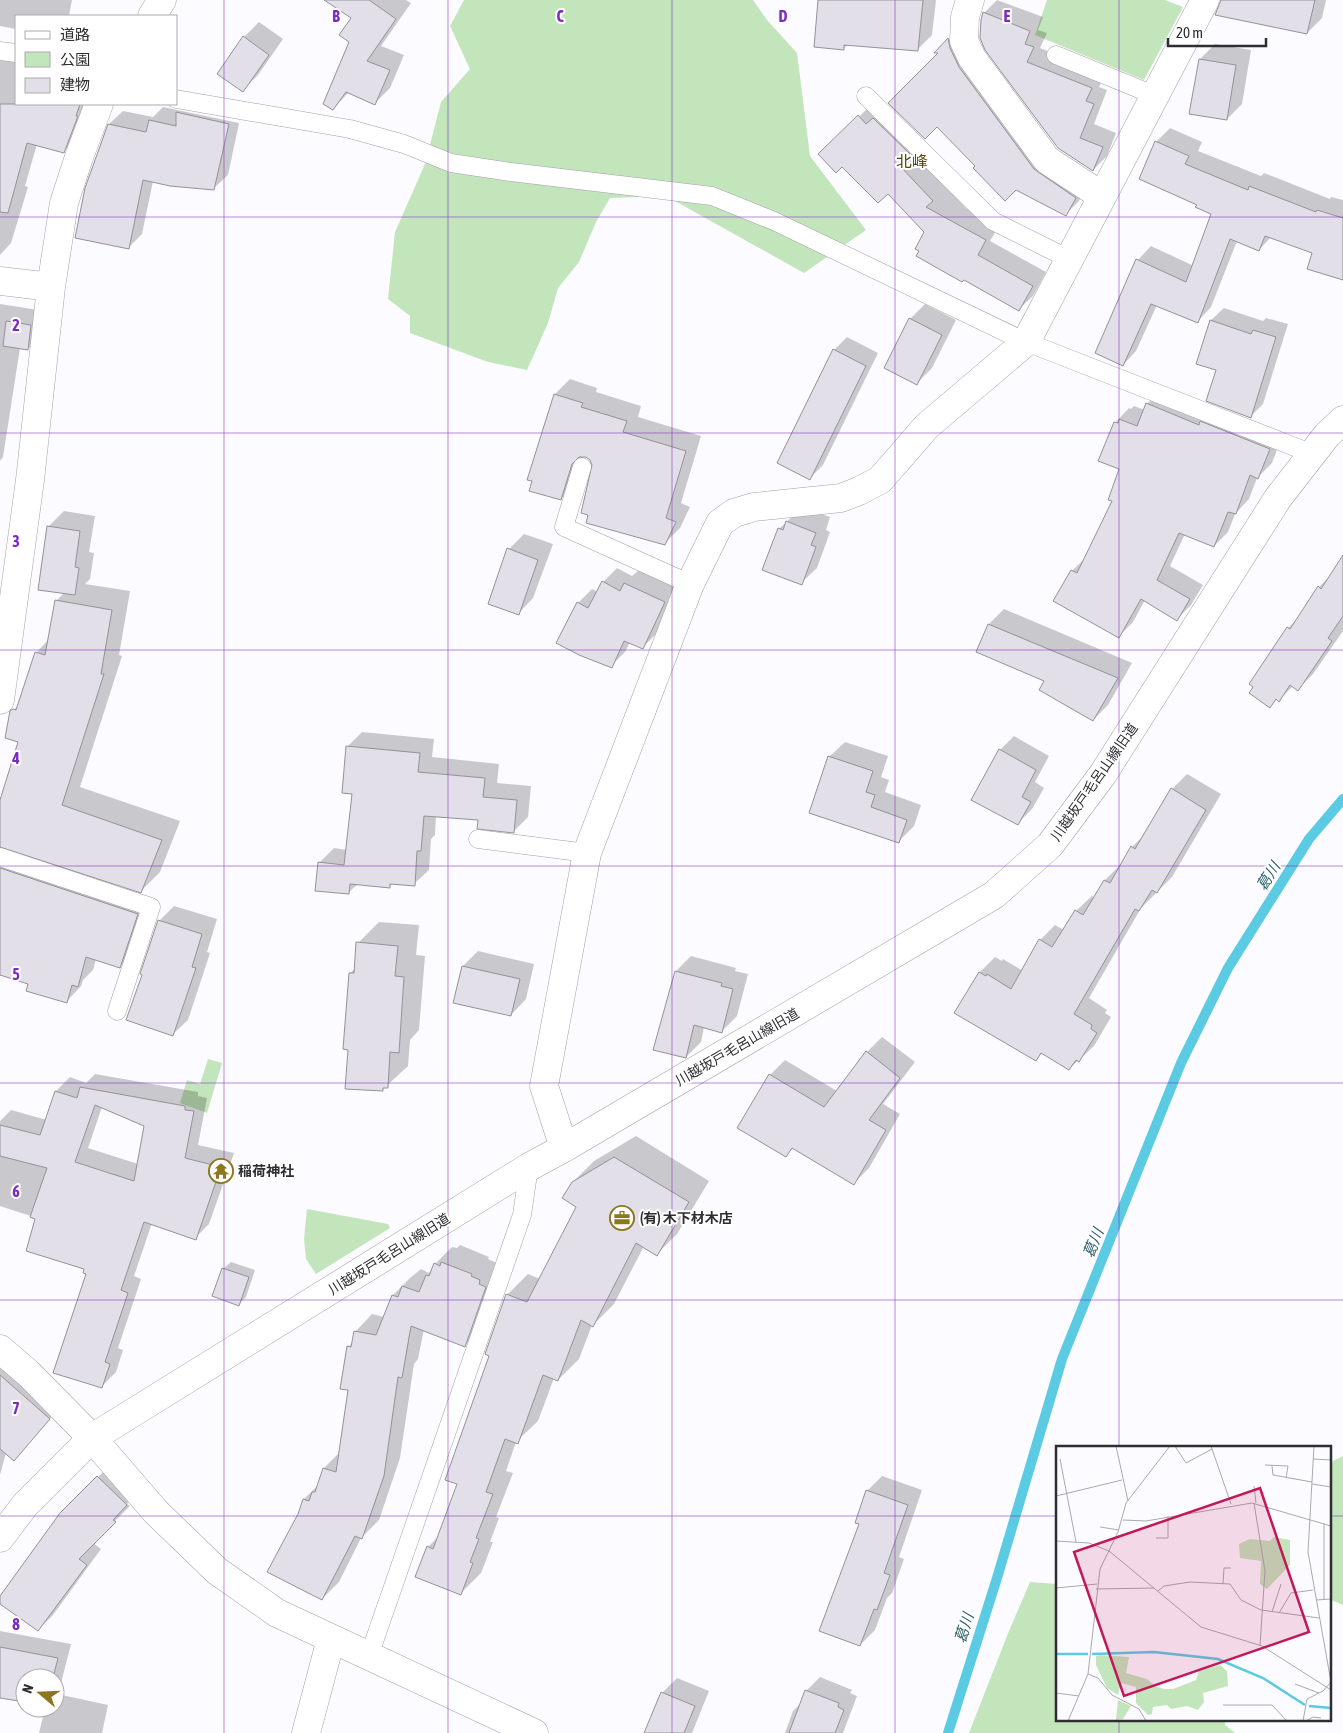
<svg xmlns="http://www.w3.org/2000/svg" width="1343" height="1733" font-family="'Asap Condensed','Noto Sans JP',sans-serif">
	<rect width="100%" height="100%" fill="#fcfbff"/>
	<!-- green -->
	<path fill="#c3e5bc" d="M 464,0 L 753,0 L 767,20 L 797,53 L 810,156 L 866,230 L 804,273 L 666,196 L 610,198 L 596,222 L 579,262 L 558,288 L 548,323 L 527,370 L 488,362 L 410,333 L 410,316 L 388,299 L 395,232 L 425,164 L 441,102 L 470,69 L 450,26 Z
		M 1047,0 L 1165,0 L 1183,7 L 1144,80 L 1035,35 Z
		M 208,1059 L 222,1063 L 207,1113 L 180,1103 L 187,1080 L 200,1084 Z
		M 307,1209 L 388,1224 L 390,1228 L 316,1274 L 306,1259 L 304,1239 Z
		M 1343,1456 L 1343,1605 L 1329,1599 L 1329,1463 Z
		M 1030,1582 L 1057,1584 L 1057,1719 L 1225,1719 L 1225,1725 L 1235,1733 L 969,1733 L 1009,1631 Z"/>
	<!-- shadow -->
	<path fill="#0003" fill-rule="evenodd" d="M 0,0 L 72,0 L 69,16 L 16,16 L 16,29 L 0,26 Z
		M 354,0 L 406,0 L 411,3 L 381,46 L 404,55 L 390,88 L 375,103 L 349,92 L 333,109 L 351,42 Z
		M 820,0 L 936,0 L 932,35 L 917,50 L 849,44 L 843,49 Z
		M 997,0 L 1043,17 L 1038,30 L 1047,33 L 1040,48 L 1105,74 L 1099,87 L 1107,90 L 1094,124 L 1116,133 L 1107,156 L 1093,170 L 984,13 Z
		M 1236,0 L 1326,0 L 1322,18 L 1307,33 Z
		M 259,22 L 283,39 L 258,75 L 243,90 L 244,37 Z
		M 962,27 L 1048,156 L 1088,184 L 1079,201 L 1065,215 L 977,166 L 940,52 L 937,52 Z
		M 1215,44 L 1251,50 L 1242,104 L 1227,119 L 1200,59 Z
		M 0,56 L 16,57 L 16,104 L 90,104 L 78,137 L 64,151 L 37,144 L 25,186 L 28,187 L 11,243 L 0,255 Z
		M 873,103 L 912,150 L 966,208 L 999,226 L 990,241 L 1046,272 L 1033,296 L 1019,309 L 925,232 L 888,192 L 842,165 L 820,155 Z
		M 163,107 L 239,123 L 228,175 L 214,188 L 153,181 L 142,234 L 128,248 L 86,189 L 109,124 L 123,111 L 153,117 Z
		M 1170,128 L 1202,142 L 1198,151 L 1261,176 L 1264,173 L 1330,199 L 1331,197 L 1343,200 L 1343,279 L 1314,252 L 1271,237 L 1259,250 L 1237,241 L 1211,307 L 1198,321 L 1157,305 L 1136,351 L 1123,365 L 1138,260 L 1151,246 L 1194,266 L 1213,213 L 1198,204 L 1156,142 Z
		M 0,304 L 45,311 L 42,335 L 28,349 L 20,348 L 3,457 L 0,461 Z
		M 925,304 L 956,320 L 932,368 L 917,383 L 910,319 Z
		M 1224,308 L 1263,321 L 1266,318 L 1288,324 L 1263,404 L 1250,417 L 1218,369 L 1198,363 L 1211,320 Z
		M 847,337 L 878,353 L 823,465 L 810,478 L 834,350 Z
		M 570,379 L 597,388 L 596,392 L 641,406 L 638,417 L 701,436 L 681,503 L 690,507 L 680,528 L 664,544 L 594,470 L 591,459 L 584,456 L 576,484 L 561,499 L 555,394 Z
		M 1161,390 L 1283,434 L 1272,463 L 1257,478 L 1249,499 L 1235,514 L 1228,532 L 1214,546 L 1185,534 L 1170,566 L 1203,585 L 1191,605 L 1177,619 L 1145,600 L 1133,622 L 1119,636 L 1072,571 L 1086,557 L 1114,501 L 1121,468 L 1115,423 L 1129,408 L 1131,409 L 1134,406 L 1145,410 L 1147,404 Z
		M 802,507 L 830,517 L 826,530 L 830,532 L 817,568 L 801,583 L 779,529 Z
		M 64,511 L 95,516 L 89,552 L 94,553 L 90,579 L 85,584 L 130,591 L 119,655 L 122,656 L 80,787 L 180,821 L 160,872 L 141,891 L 0,846 L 0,804 L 20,742 L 11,712 L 20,704 L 36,653 L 49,639 L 56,601 L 64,593 L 48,527 Z
		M 524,534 L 553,544 L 533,598 L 518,614 L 509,549 Z
		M 1343,563 L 1343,631 L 1313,674 L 1298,689 L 1293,686 L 1279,700 L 1277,699 L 1270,706 L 1255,686 L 1251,683 L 1288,628 L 1300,616 L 1319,587 Z
		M 617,568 L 632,576 L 639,570 L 678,588 L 656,634 L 642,648 L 630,642 L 625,652 L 611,666 L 578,603 L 592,589 L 598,592 L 603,582 Z
		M 1004,609 L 1132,663 L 1108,705 L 1093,720 L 1046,680 L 978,652 L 989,624 Z
		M 362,732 L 434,739 L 432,757 L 499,764 L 497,783 L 531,786 L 528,817 L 513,832 L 480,819 L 436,815 L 435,835 L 431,839 L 429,870 L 414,884 L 393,883 L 390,886 L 358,884 L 348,893 L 319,863 L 334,848 L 347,850 L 353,793 L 347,747 Z
		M 1014,736 L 1049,756 L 1035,782 L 1044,788 L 1032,809 L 1018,823 L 1000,750 Z
		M 845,742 L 888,756 L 881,777 L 889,780 L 885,792 L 921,805 L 914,826 L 899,841 L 829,757 Z
		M 1187,774 L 1221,794 L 1172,877 L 1141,908 L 1089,998 L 1107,1010 L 1105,1013 L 1111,1017 L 1094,1046 L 1069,1069 L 1042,1053 L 1036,1060 L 956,1013 L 980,972 L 995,957 L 1002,961 L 1003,959 L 1023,971 L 1040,940 L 1055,925 L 1064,930 L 1076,911 L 1092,896 L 1095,898 L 1105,880 L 1120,865 L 1132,847 L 1145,834 L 1172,789 Z
		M 8,849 L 12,852 L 152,899 L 135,951 L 120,966 L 96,959 L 93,970 L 83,980 L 81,986 L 66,1002 L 30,984 L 0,974 L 0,856 Z
		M 174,906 L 217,919 L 207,952 L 210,953 L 188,1020 L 172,1035 L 144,974 L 159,921 Z
		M 379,922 L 419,925 L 416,955 L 425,956 L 419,1030 L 410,1040 L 408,1066 L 382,1090 L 350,1048 L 350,973 L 356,968 L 358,943 Z
		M 478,951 L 534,964 L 526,999 L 511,1015 L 463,966 Z
		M 691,956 L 736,968 L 735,971 L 748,974 L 737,1016 L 722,1031 L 704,1027 L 701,1042 L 686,1057 L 676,971 Z
		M 882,1037 L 915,1062 L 883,1104 L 900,1114 L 869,1168 L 854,1183 L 793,1148 L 786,1155 L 770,1075 L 785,1060 L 837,1091 L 867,1052 Z
		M 95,1074 L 198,1092 L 198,1096 L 207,1098 L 198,1145 L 234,1153 L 209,1224 L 195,1238 L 152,1223 L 134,1276 L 141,1279 L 118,1348 L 123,1350 L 116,1372 L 102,1386 L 86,1268 L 37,1218 L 0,1206 L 0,1121 L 11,1110 L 47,1120 L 56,1091 L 70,1077 L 86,1083 ZM 102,1107 L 145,1125 L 138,1164 L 88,1148 Z
		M 636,1136 L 709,1181 L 677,1234 L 657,1254 L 644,1246 L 614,1304 L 593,1325 L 592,1325 L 579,1359 L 558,1380 L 554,1378 L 538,1421 L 516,1442 L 506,1471 L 513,1473 L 496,1517 L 499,1518 L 490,1542 L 493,1542 L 481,1573 L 461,1593 L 428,1547 L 439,1536 L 459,1484 L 507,1295 L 528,1274 L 540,1279 L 578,1206 L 573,1182 L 594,1161 Z
		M 460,1245 L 489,1257 L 488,1259 L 497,1263 L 482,1328 L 465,1345 L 424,1329 L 418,1359 L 414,1364 L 400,1458 L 379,1520 L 361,1538 L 339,1582 L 322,1599 L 299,1514 L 304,1499 L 319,1484 L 324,1468 L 340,1452 L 349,1389 L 348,1347 L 353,1342 L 355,1332 L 372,1314 L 384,1317 L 393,1295 L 410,1278 L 421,1269 L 429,1273 L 435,1264 L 452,1247 L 457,1248 Z
		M 231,1262 L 255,1270 L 246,1297 L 239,1304 L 223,1269 Z
		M 0,1353 L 63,1404 L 14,1460 L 6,1453 L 0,1475 Z
		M 113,1462 L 141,1489 L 127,1504 L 130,1506 L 93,1543 L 101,1549 L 53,1615 L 38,1630 L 0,1602 L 0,1598 L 98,1477 Z
		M 882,1476 L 922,1490 L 899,1557 L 904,1559 L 892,1593 L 887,1598 L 875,1630 L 860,1645 L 860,1523 L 867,1491 Z
		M 0,1631 L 71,1644 L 59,1691 L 55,1695 L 55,1678 L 25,1678 L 25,1701 L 0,1696 Z
		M 820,1677 L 852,1690 L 850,1693 L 857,1696 L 843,1733 L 785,1733 L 793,1711 L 802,1702 L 806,1691 Z
		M 677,1678 L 709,1691 L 692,1733 L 645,1733 L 662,1693 Z
		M 62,1695 L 108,1705 L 102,1733 L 39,1733 L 44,1713 L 49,1708 L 55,1708 L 55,1702 Z"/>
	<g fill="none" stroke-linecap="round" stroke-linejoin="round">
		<!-- stream -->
		<path stroke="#5bcae3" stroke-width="10" d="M 948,1733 L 997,1578 L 1062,1359 L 1181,1063 L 1228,968 L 1309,839 L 1343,799"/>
	</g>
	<!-- building -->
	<path fill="#e2dfe8" stroke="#949199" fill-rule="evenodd" d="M 324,0 L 369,0 L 396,19 L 367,61 L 390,70 L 375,105 L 346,92 L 333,110 L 323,104 L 349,42 L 339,35 L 351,18 Z
		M 818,0 L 923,0 L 918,51 L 844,45 L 844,50 L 814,47 Z
		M 1221,0 L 1315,0 L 1307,34 L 1215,15 Z
		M 983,12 L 1030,31 L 1025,44 L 1034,47 L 1027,62 L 1092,88 L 1086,101 L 1094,104 L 1080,138 L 1103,147 L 1093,171 L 1058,148 L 985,50 L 980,38 L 981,20 Z
		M 243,36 L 269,55 L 243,92 L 217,74 Z
		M 948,38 L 950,48 L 959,67 L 1034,169 L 1076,198 L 1066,216 L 1016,190 L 1005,201 L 973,168 L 975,166 L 937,127 L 925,139 L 888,103 L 938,53 L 934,53 Z
		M 1199,59 L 1236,65 L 1227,120 L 1189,114 Z
		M 0,104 L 80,104 L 76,116 L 78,116 L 64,153 L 27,143 L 8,213 L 0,212 Z
		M 176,112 L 229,124 L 214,190 L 170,186 L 143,180 L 129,249 L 75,238 L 85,188 L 108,124 L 146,132 L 149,120 L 176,126 Z
		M 858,115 L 866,124 L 873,118 L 910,154 L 899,165 L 933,201 L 926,207 L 986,240 L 978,255 L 1033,286 L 1019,311 L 964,280 L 962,282 L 916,256 L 919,251 L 915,249 L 924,232 L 888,194 L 878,203 L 842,167 L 836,173 L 818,154 Z
		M 1155,141 L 1189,156 L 1185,164 L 1248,190 L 1249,186 L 1316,212 L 1317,210 L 1343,218 L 1343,280 L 1307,269 L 1312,253 L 1265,236 L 1259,251 L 1230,239 L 1198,323 L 1151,304 L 1123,366 L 1095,353 L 1136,259 L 1186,282 L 1211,214 L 1195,207 L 1197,205 L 1139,179 Z
		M 909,318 L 942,335 L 917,385 L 884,368 Z
		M 1210,320 L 1251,334 L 1253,330 L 1276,337 L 1251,418 L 1206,401 L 1216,370 L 1196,364 Z
		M 6,321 L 31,325 L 28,350 L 3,346 Z
		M 833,349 L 866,366 L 810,480 L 777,463 Z
		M 554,394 L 583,403 L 581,407 L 627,421 L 623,432 L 686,451 L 666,518 L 676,522 L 665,545 L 586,523 L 588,515 L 581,513 L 592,465 L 590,460 L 586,457 L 579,457 L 572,464 L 561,500 L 529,491 L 532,481 L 527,480 Z
		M 1146,403 L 1199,425 L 1200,421 L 1270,449 L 1258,479 L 1250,475 L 1236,514 L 1228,512 L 1214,547 L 1179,533 L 1157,580 L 1190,599 L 1177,621 L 1141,599 L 1119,638 L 1053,601 L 1071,570 L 1077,573 L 1112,501 L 1108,500 L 1119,469 L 1098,461 L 1114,422 L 1118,423 L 1119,419 L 1137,426 Z
		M 786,521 L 816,533 L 811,545 L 816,547 L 802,585 L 762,570 L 778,528 L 783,530 Z
		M 47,526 L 80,531 L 75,567 L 79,568 L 75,595 L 38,590 Z
		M 507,548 L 538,560 L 519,615 L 488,604 Z
		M 1343,555 L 1343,616 L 1328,638 L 1332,641 L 1298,691 L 1290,685 L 1279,702 L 1276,699 L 1270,708 L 1249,693 L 1253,687 L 1249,684 L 1287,627 L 1290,629 L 1318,586 L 1321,589 Z
		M 602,581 L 620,591 L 624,583 L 665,602 L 643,649 L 624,641 L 612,668 L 579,655 L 556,643 L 577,602 L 588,608 Z
		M 55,600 L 112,610 L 101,674 L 104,674 L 62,805 L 162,840 L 141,893 L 0,847 L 0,800 L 18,742 L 5,738 L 10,711 L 13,709 L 16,710 L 35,652 L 45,655 Z
		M 988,624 L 1118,678 L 1093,721 L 1039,690 L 1044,681 L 976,652 Z
		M 346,746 L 420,753 L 418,772 L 485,778 L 483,797 L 517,800 L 514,833 L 477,829 L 478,820 L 424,816 L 421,851 L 417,851 L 415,886 L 390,884 L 390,888 L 350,884 L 349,894 L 315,891 L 318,862 L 344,865 L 352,794 L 342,793 Z
		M 999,749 L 1036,770 L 1022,797 L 1031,802 L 1018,825 L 971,800 Z
		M 828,756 L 873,771 L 866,792 L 875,795 L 871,807 L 907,820 L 899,843 L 809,813 Z
		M 1171,788 L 1206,810 L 1157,893 L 1152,890 L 1139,911 L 1135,909 L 1074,1014 L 1092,1025 L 1091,1029 L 1097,1033 L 1079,1062 L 1076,1060 L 1069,1070 L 1041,1053 L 1036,1061 L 954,1013 L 979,972 L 986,976 L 987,974 L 1011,989 L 1039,939 L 1052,947 L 1075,910 L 1083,915 L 1104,880 L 1110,883 L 1131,846 L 1135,849 Z
		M 0,868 L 138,914 L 120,968 L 86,957 L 78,987 L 72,985 L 67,1003 L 26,991 L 28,984 L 0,975 Z
		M 158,920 L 202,934 L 192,967 L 196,968 L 173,1036 L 126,1020 L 142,975 L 140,974 Z
		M 356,942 L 398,946 L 395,976 L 404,977 L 399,1053 L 390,1052 L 388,1088 L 383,1088 L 383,1091 L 345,1089 L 348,1050 L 343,1049 L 349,973 L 354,973 Z
		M 462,966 L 520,979 L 511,1016 L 453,1003 Z
		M 675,971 L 722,983 L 721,986 L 733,989 L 722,1033 L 694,1025 L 686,1058 L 653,1050 Z
		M 866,1051 L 900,1078 L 869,1120 L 886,1130 L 854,1185 L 792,1148 L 786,1157 L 737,1128 L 769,1074 L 824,1107 Z
		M 80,1087 L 185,1106 L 185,1110 L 194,1111 L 185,1158 L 221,1167 L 196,1240 L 144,1222 L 121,1290 L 128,1293 L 105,1362 L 110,1364 L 102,1388 L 53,1373 L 86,1274 L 83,1273 L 84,1269 L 26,1251 L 35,1219 L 30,1217 L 47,1168 L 0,1156 L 0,1125 L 40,1135 L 55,1091 L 77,1098 ZM 95,1105 L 144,1126 L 134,1181 L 75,1162 Z
		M 614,1157 L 689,1202 L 657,1256 L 636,1243 L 593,1327 L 581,1320 L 558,1381 L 543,1375 L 518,1444 L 505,1439 L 486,1492 L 493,1494 L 476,1538 L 479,1539 L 470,1562 L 473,1563 L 461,1595 L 415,1577 L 427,1546 L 433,1549 L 457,1484 L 445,1480 L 489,1356 L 485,1354 L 506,1294 L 527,1302 L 576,1207 L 562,1198 L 572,1182 Z
		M 441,1262 L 472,1274 L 471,1276 L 480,1280 L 479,1284 L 486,1287 L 465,1347 L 411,1326 L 402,1378 L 398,1377 L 384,1476 L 362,1539 L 355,1536 L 322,1600 L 267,1572 L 298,1514 L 303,1499 L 309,1501 L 312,1492 L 315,1492 L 323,1468 L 336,1472 L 348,1390 L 340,1389 L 347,1346 L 351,1347 L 354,1331 L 376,1335 L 392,1295 L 398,1297 L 402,1286 L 419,1292 L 426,1275 L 429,1276 L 434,1263 L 440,1266 Z
		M 222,1268 L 249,1277 L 239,1306 L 212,1296 Z
		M 0,1375 L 50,1419 L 14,1461 L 0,1449 Z
		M 97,1476 L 127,1505 L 113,1520 L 116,1522 L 79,1559 L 87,1565 L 38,1631 L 0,1604 L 0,1596 L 60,1513 Z
		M 866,1490 L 908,1505 L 884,1573 L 890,1575 L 877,1610 L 874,1609 L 860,1646 L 819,1631 L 859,1524 L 855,1523 Z
		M 0,1647 L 58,1658 L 53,1678 L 25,1678 L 25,1702 L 0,1698 Z
		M 805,1690 L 839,1703 L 838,1707 L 844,1710 L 835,1733 L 789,1733 Z
		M 661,1692 L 695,1706 L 684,1733 L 644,1733 Z"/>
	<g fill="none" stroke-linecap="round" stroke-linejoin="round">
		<defs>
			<path id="service" d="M 0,51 L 16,53
				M 1056,55 L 1154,95
				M 866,96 L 993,221 L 1069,259
				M 176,99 L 350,129 L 404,144 L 451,163 L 511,172 L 712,196 L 774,221 L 1026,342 L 1313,454
				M 582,467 L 564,527 L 690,584
				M 478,839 L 587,853
				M 0,857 L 151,907 L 117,1011
				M 369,1656 L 522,1215 L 529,1167"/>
			<path id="minor" d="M 970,0 L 965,17 L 964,41 L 972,58 L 1047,160 L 1102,196
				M 152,16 L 162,0
				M 0,281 L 51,287
				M 0,700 L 30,480 L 51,287 L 64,203 L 79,157 L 99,104
				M 564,1148 L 544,1086 L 587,853 L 690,584 L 720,523 L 734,513 L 754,507 L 841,498 L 859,491 L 880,480 L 927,426 L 1026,342 L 1205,0
				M 92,1438 L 156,1512 L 217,1571 L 277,1613 L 534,1733
				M 306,1733 L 331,1639"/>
			<path id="tertiary" d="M 0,1349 L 28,1373 L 92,1438
				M 0,1538 L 25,1505 L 92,1438 L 529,1167 L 564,1148 L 994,895 L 1050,845 L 1103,774 L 1278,498 L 1327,435 L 1343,420"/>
		</defs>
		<!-- service casing -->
		<use href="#service" stroke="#a3a0a8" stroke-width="19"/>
		<!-- minor casing -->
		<use href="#minor" stroke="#a3a0a8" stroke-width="29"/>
		<!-- tertiary casing -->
		<use href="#tertiary" stroke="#a3a0a8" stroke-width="29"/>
		<!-- service -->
		<use href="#service" stroke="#fff" stroke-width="18"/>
		<!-- minor -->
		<use href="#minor" stroke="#fff" stroke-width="28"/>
		<!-- tertiary -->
		<use href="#tertiary" stroke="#fff" stroke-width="28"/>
	</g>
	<!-- grid -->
	<path fill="none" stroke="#7b2cbf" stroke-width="1" stroke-opacity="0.55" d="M 224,0 L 224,1733M 448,0 L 448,1733M 672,0 L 672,1733M 895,0 L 895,1733M 1119,0 L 1119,1447M 0,217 L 1343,217M 0,433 L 1343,433M 0,650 L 1343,650M 0,866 L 1343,866M 0,1083 L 1343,1083M 0,1300 L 1343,1300M 0,1516 L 1057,1516M 1329,1516 L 1343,1516M 1119,1719 L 1119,1733"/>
	<!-- icons -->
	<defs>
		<symbol id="temple-ring" viewBox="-11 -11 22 22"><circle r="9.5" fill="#fff" stroke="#8c771c" stroke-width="1.5"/><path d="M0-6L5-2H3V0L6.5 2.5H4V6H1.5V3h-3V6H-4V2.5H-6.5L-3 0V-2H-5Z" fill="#8c771c"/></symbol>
		<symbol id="office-ring" viewBox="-11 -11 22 22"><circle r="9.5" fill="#fff" stroke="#8c771c" stroke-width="1.5"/><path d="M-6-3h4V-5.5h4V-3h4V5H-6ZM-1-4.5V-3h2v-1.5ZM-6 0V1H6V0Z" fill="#8c771c"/></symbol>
	</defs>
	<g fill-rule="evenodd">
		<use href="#temple-ring" x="207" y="1157" width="28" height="28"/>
		<use href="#office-ring" x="608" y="1204" width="28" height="28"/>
	</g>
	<g text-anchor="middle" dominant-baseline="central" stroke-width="4" stroke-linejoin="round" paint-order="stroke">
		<!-- street labels -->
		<g font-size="14" fill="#2e2d31" stroke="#fff">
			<text transform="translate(1094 782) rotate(-55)">川越坂戸毛呂山線旧道</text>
			<text transform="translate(737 1047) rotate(-30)">川越坂戸毛呂山線旧道</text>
			<text transform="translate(389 1254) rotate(-32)">川越坂戸毛呂山線旧道</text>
		</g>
		<!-- poi labels -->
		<g font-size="14" font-weight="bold" fill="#2e2d31" stroke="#fff" text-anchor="start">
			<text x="238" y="1171">稲荷神社</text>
			<text x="640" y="1218">(有) 木下材木店</text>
		</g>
		<!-- water labels -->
		<g font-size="15" font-style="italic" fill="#2f5f6a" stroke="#fff">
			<text transform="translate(1268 876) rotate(-58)">葛川</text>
			<text transform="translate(1093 1243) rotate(-68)">葛川</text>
			<text transform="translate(964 1628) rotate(-73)">葛川</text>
		</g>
		<!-- quarter labels -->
		<g font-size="16" fill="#564805" stroke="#fff">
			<text x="912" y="161">北峰</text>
		</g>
	</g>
	<!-- overview -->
	<g transform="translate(1056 1446)">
		<rect width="275" height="275" fill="#fcfbff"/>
		<path d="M 218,91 L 234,94 L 234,119 L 211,143 L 204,138 L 205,115 L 184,112 L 183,98 L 194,93 L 214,95 ZM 44,209 L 73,211 L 70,227 L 91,233 L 99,240 L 108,243 L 117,243 L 140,234 L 143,225 L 164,219 L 171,225 L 172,240 L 147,247 L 148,256 L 142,264 L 131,260 L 115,263 L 111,259 L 97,261 L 96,268 L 92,269 L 80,257 L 80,241 L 65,237 L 62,249 L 51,242 L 40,219 L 40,210 ZM 62,254 L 75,260 L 67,273 L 60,274 Z" fill="#c3e5bc"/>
		<path fill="none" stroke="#5bcae3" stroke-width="2.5" d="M 0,208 L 32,208M 36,208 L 98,206 L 162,213 L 207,232 L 249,259M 253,260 L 275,262"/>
		<path fill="none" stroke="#aaa9ad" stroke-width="1" d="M 60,0 L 72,55M 119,0 L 130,17 L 156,3M 155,0 L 175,58M 4,13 L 20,96M 257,13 L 275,14M 209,19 L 232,20 L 230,32M 216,20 L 217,29 L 256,36M 256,38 L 275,41M 198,40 L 200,57M 0,50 L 66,34M 198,57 L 209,125 L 204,199M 67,74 L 90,75 L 196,57 L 275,80M 44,81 L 63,84M 100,92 L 112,92 L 112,70M 0,95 L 33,97 L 53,105 L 145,181 L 206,200 L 275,244M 167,138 L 168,122 L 175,122M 0,142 L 41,138M 40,143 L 98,142M 102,145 L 108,140 L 134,136 L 174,138 L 185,154 L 205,164 L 263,172M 260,154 L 275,153M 268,154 L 268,77M 216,166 L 225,138M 223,167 L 235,147 L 257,144M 32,228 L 42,232 L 56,249 L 83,263 L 90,275M 239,238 L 263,247M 0,247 L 23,250M 167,259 L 216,259 L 231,275M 12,275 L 32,228 L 44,123 L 62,86 L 70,57 L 114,0M 247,275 L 251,253 L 267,245 L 275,236 L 252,106 L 258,0M 250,275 L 257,271 L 265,272"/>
		<path fill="#c2185b" fill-opacity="0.15" stroke="#c2185b" stroke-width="2.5" d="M 204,42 L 253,186 L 68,250 L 18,106 Z"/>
		<rect width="275" height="275" fill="none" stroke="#2e2d31" stroke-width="2.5"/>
	</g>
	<g font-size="16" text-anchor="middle" font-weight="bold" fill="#7b2cbf" stroke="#fff" stroke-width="4" stroke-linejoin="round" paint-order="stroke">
		<text x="336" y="22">B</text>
		<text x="560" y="22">C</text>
		<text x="783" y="22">D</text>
		<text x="1007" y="22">E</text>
		<text x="16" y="331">2</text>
		<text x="16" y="547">3</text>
		<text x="16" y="764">4</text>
		<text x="16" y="980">5</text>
		<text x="16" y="1197">6</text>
		<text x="16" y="1414">7</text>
		<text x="16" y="1630">8</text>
	</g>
	<!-- legend -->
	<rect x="15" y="15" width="162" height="90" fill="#ffffff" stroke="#ababad"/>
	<rect x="25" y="31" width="25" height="8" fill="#ffffff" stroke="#ababad"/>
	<text x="60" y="40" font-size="15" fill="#2e2d31">道路</text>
	<rect x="25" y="52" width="25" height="15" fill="#c3e5bc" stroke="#ababad"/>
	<text x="60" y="65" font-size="15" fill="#2e2d31">公園</text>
	<rect x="25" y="78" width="25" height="15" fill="#e2dfe8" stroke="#ababad"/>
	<text x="60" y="90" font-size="15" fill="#2e2d31">建物</text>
	<!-- north arrow -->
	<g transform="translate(40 1693) rotate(289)"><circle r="24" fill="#ffffff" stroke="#ababad"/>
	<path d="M0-4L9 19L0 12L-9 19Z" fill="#8c771c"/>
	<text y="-8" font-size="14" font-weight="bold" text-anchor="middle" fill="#2e2d31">N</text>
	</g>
	<!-- scale -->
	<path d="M1168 38v8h98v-8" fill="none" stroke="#2e2d31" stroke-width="2.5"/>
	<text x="1176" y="38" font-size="15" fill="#2e2d31" stroke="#ffffff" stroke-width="4" paint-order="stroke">20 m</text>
</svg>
